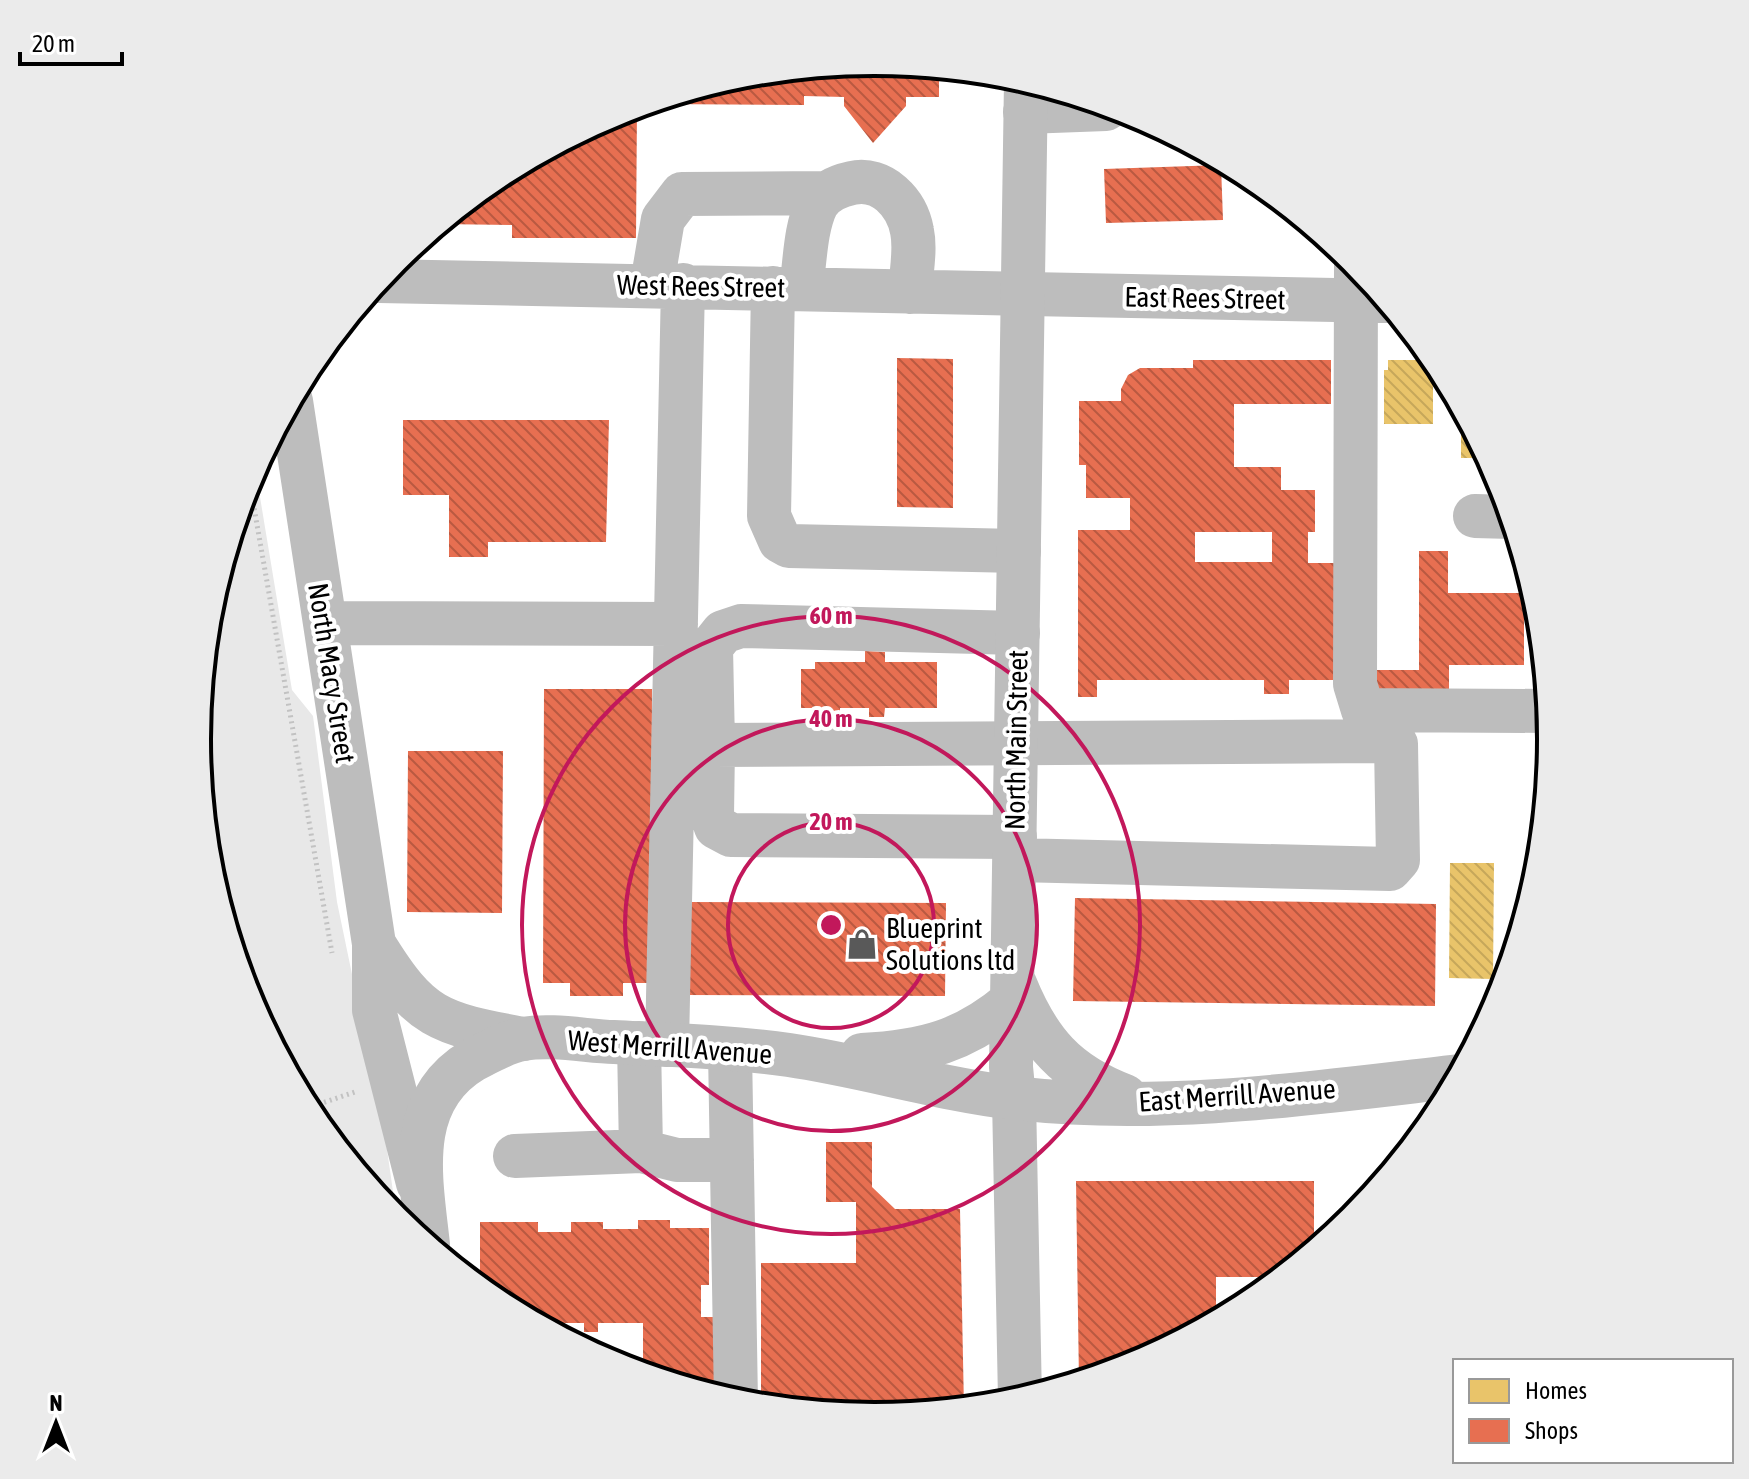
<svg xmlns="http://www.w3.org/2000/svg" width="1749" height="1479" font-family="'Asap Condensed',sans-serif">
	<defs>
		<pattern id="homes-back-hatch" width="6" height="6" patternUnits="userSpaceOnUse" patternTransform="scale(2)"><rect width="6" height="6" fill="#e9c46a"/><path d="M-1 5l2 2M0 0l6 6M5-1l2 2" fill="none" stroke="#c6a75a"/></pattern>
		<pattern id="shops-back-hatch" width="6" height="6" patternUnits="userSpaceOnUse" patternTransform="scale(2)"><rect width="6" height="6" fill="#e76f51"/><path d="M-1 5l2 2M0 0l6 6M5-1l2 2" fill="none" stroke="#b95941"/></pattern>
	</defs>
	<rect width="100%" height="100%" fill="#fff"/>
	<!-- green -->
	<path fill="#e8e8e8" d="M 255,467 L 292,690 L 313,716 L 337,902 L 384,1128 L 397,1220 L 311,1116 L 248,998 L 210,871 L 197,739 L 210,607 Z"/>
	<!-- homes -->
	<path fill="url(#homes-back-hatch)" d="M 1388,360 L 1428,360 L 1428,370 L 1433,370 L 1433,424 L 1384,424 L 1384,370 L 1388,370 Z
		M 1461,406 L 1488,458 L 1461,458 Z
		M 1521,559 L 1524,559 L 1534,590 L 1520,590 Z
		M 1531,591 L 1539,608 L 1541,625 L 1531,625 Z
		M 1450,863 L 1494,863 L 1493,979 L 1449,978 Z"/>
	<!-- shops -->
	<path fill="url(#shops-back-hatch)" fill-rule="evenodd" d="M 875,62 L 939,68 L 939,97 L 906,97 L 906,106 L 873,143 L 844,106 L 844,97 L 804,96 L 804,105 L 659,104 L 659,100 L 743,75 Z
		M 637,107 L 636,238 L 512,238 L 512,225 L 439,224 L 498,176 L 616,113 Z
		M 1221,165 L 1223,220 L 1106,223 L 1104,169 Z
		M 897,358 L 953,359 L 953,508 L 897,507 Z
		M 1193,360 L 1331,360 L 1331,404 L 1234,404 L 1234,467 L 1281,467 L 1281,490 L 1315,490 L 1315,532 L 1308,532 L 1308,563 L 1337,563 L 1337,680 L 1289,680 L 1289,694 L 1264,694 L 1264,680 L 1097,680 L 1097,697 L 1078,697 L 1078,530 L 1130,530 L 1130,498 L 1086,498 L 1086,465 L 1079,465 L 1079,401 L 1121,401 L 1121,389 L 1128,375 L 1140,368 L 1193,368 ZM 1195,532 L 1272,532 L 1272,562 L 1195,562 Z
		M 403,420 L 609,420 L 606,542 L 488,542 L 488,557 L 449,557 L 449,495 L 403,495 Z
		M 1419,551 L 1448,551 L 1448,593 L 1524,593 L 1524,665 L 1449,665 L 1449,699 L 1370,699 L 1370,670 L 1419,670 Z
		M 865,651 L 885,652 L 885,662 L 937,662 L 937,708 L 885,708 L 884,717 L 869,717 L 869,708 L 840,708 L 840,717 L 822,717 L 822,708 L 801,708 L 801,669 L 815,669 L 815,662 L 865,662 Z
		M 544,689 L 652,689 L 651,983 L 623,983 L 623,996 L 570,996 L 570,983 L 543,983 Z
		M 408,751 L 503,751 L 502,913 L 407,912 Z
		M 1075,898 L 1436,904 L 1435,1006 L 1073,1001 Z
		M 684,902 L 946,903 L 945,996 L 684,995 Z
		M 826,1142 L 872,1142 L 872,1187 L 895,1209 L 960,1209 L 964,1408 L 874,1417 L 761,1406 L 761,1263 L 856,1263 L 856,1202 L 826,1202 Z
		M 1076,1181 L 1314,1181 L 1314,1251 L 1283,1277 L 1216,1277 L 1216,1321 L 1133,1366 L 1079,1382 Z
		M 638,1220 L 670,1220 L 670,1228 L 709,1228 L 709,1285 L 701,1285 L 701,1317 L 714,1317 L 714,1395 L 643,1374 L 643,1323 L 598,1323 L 598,1332 L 584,1332 L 584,1323 L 549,1323 L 549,1330 L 498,1303 L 492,1298 L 492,1285 L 480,1285 L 480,1222 L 538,1222 L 538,1232 L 571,1232 L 571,1222 L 603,1222 L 603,1229 L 638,1229 Z"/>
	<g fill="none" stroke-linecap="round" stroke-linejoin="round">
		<!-- path -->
		<path stroke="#c2c2c2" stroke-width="5" stroke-dasharray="2 4" stroke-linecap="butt" d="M 249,479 L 332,953
			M 307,1108 L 355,1092"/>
		<!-- minor -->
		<path stroke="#bdbdbd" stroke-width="44" d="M 1025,112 L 1106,109 L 1107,106
			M 1356,264 L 1355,684 L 1363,710 L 1549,711
			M 379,281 L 1387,301
			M 652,284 L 663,219 L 682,194 L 825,193
			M 773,288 L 769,516 L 780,541 L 789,546 L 1019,551
			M 801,289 C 805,263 805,228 817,204 C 825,191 838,186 852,183 C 882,176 907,203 912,231 C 916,250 911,273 910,292
			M 291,401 L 374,944 L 374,1010 L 418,1183
			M 1475,516 L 1512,517
			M 325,623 L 676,624
			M 713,745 L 712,816 L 716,827 L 731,835 L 1015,837
			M 1015,860 L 1390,869 L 1398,860 L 1396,744 L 1383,741 L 713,745 L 711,647 L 723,632 L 741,626 L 1018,633
			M 374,944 C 420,1019 438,1023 523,1039
			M 639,1043 L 641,1151 L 677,1160 L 732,1160
			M 667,1045 L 683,285
			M 730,1050 L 736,1402
			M 1014,1098 L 1020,1400
			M 515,1156 L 641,1151"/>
		<!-- major -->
		<path stroke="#bdbdbd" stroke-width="44" d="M 1015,984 C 1038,1041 1066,1074 1125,1096
			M 862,1055 C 924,1052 965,1041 1012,1001
			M 1014,1098 L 1011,1067 L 1026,81
			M 428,1245 C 421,1179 404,1101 473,1060 C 487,1053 508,1041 523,1039 C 551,1034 586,1041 614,1042 C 672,1045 731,1047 789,1055 C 864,1066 938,1089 1014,1098 C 1162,1115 1313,1093 1459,1076"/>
	</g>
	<!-- distance rings -->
	<g fill="none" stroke="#c2185b" stroke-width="4">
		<circle cx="831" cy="925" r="103"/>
		<circle cx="831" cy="925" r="206"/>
		<circle cx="831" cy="925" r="309"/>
	</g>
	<!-- icons -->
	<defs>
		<symbol id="shop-bare" viewBox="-9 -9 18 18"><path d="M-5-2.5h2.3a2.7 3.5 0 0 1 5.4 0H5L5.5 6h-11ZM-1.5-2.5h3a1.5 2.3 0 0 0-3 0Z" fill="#595959" stroke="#fff" stroke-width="2.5" paint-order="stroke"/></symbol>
	</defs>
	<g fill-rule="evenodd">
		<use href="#shop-bare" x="840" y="922" width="44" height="44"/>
	</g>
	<g text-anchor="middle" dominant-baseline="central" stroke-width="8" stroke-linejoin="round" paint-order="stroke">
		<!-- street labels -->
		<g font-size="28" fill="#000" stroke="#fff">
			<text transform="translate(701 286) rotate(1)">West Rees Street</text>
			<text transform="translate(1205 298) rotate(1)">East Rees Street</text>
			<text transform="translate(332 673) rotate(81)">North Macy Street</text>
			<text transform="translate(1016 740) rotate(-89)">North Main Street</text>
			<text transform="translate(670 1047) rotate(4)">West Merrill Avenue</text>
			<text transform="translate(1237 1095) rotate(-4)">East Merrill Avenue</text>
		</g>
		<!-- poi labels -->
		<g font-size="28" fill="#000" stroke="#fff" text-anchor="start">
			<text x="886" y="928">Blueprint<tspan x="886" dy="32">Solutions ltd</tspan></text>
		</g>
	</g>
	<!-- crop -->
	<path d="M0 0H1749V1479H0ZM211 739a663 663 0 1 1 1326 0a663 663 0 1 1-1326 0Z" fill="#ebebeb" fill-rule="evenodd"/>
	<path fill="none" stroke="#000" stroke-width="4" d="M211 739a663 663 0 1 1 1326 0a663 663 0 1 1-1326 0Z"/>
	<circle cx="831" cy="925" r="12" fill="#c2185b" stroke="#fff" stroke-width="4"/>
	<g font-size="24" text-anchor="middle" font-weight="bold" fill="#c2185b" stroke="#fff" stroke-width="8" stroke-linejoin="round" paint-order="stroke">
		<text x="831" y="624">60 m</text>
		<text x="831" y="727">40 m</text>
		<text x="831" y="830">20 m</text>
	</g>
	<!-- legend -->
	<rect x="1453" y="1359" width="280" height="104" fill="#ffffff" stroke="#999999" stroke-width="2"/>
	<rect x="1469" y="1379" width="40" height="24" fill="#e9c46a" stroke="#999999" stroke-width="2"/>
	<text x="1525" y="1399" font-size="24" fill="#000000">Homes</text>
	<rect x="1469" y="1419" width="40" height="24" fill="#e76f51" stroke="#999999" stroke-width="2"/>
	<text x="1525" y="1439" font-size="24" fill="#000000">Shops</text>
	<!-- north arrow -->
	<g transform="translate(56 1423)" stroke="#ffffff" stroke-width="6" paint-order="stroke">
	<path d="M0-6L14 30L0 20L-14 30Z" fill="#000000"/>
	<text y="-12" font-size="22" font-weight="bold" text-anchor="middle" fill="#000000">N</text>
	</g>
	<!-- scale -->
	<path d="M20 52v12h102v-12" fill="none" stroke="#000000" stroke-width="4"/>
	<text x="32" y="52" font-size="24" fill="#000000" stroke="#ffffff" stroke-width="6" paint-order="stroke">20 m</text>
</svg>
